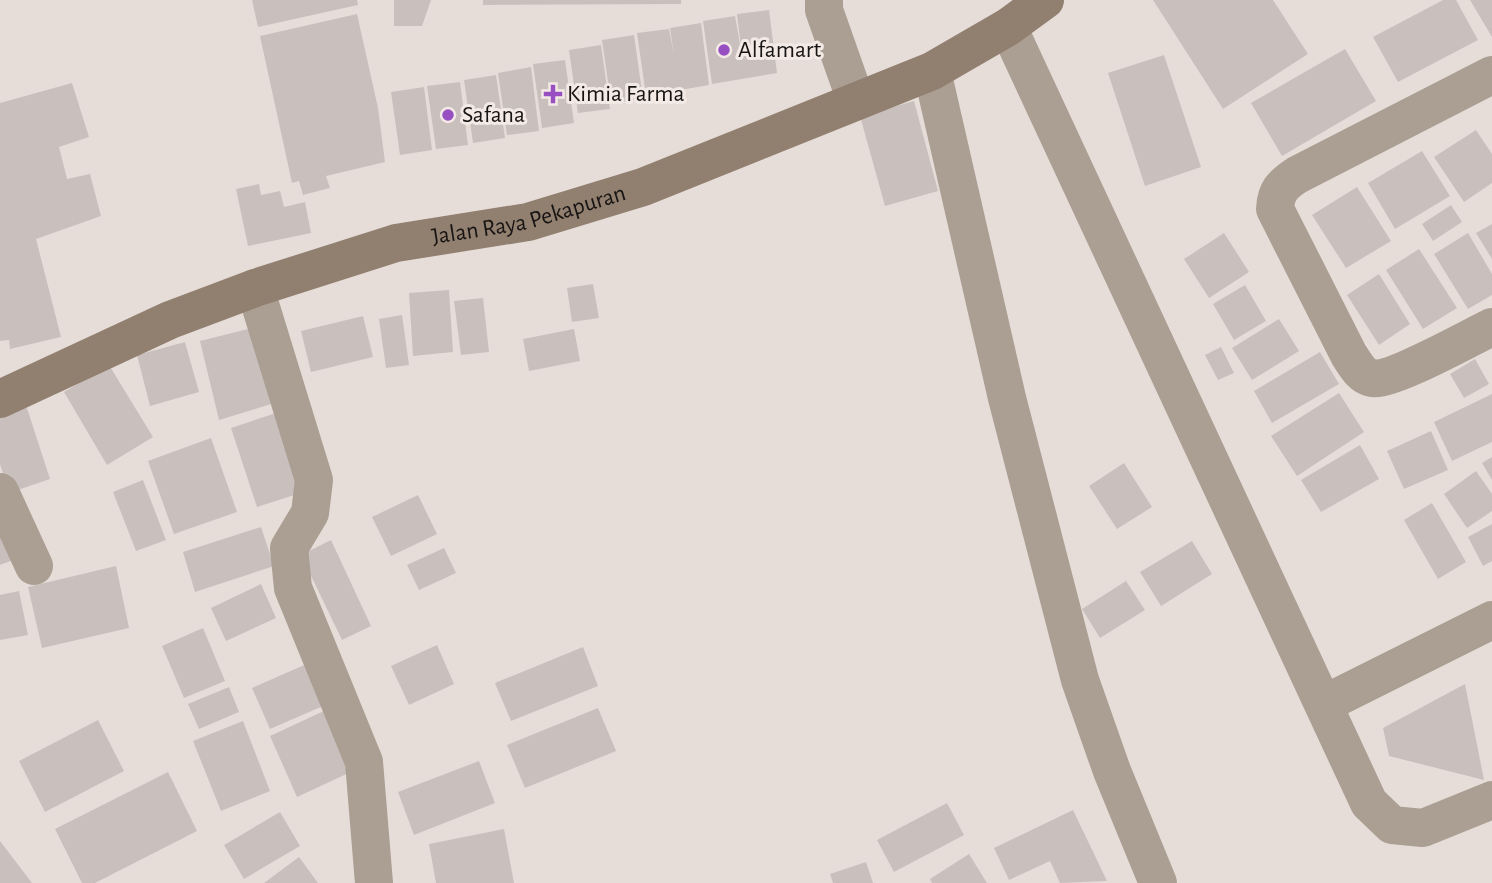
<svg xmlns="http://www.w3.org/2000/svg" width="1492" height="883" font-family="'Alegreya Sans',sans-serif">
	<rect width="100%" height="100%" fill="#e6ddd9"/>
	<!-- building -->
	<path fill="#c9c0be" d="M 252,0 L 357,0 L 358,5 L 258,27 Z
		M 394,0 L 431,0 L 422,26 L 394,26 Z
		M 483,0 L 681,0 L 681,4 L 483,5 Z
		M 1153,0 L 1273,0 L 1308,54 L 1223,109 Z
		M 1443,0 L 1456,0 L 1478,40 L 1398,82 L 1373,37 Z
		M 1470,0 L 1492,0 L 1492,37 Z
		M 769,10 L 777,73 L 712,84 L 703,21 L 735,16 L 742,55 L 737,14 Z
		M 357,14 L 378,108 L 385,162 L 326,176 L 330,188 L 303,195 L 299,181 L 292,183 L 260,36 Z
		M 701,23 L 709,85 L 646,96 L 637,33 L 669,29 L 674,55 L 670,28 Z
		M 634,35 L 643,99 L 611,103 L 602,40 Z
		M 601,45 L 610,109 L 578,113 L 569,50 Z
		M 1345,49 L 1376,101 L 1282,156 L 1251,103 Z
		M 1164,55 L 1201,167 L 1145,186 L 1108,73 Z
		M 565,60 L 574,123 L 542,128 L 533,64 Z
		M 531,67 L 539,131 L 507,135 L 498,73 Z
		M 496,75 L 505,138 L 473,143 L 464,80 Z
		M 460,82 L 468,145 L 436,149 L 427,86 Z
		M 72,83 L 89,137 L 59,147 L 67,179 L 90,174 L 101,216 L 36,239 L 61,337 L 10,349 L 9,340 L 0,341 L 0,103 Z
		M 424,87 L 432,150 L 400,155 L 391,92 Z
		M 914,101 L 938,191 L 885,206 L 860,116 Z
		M 1476,130 L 1492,154 L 1492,183 L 1464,202 L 1434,157 Z
		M 1422,151 L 1450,196 L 1395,229 L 1368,183 Z
		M 259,184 L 261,195 L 280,191 L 284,207 L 305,202 L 311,233 L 248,246 L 236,189 Z
		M 1357,187 L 1391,241 L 1346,268 L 1312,215 Z
		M 1451,205 L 1462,222 L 1433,241 L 1422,224 Z
		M 1492,224 L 1492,259 L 1476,233 Z
		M 1224,233 L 1249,272 L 1209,298 L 1184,259 Z
		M 1468,233 L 1492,274 L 1492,295 L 1468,309 L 1434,254 Z
		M 1419,249 L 1457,308 L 1423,329 L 1386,270 Z
		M 1379,274 L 1410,324 L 1379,345 L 1347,295 Z
		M 593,284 L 599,318 L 572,322 L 567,288 Z
		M 1245,285 L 1266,321 L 1234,340 L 1213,304 Z
		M 449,290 L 453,352 L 413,356 L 409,293 Z
		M 483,298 L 489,352 L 461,355 L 454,301 Z
		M 402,315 L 409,365 L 386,368 L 379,319 Z
		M 363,316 L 373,357 L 311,372 L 301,331 Z
		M 1279,319 L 1299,351 L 1252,380 L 1232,348 Z
		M 260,326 L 278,402 L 219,420 L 200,341 Z
		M 574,329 L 580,361 L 529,371 L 523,339 Z
		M 185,342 L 199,392 L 150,406 L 137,355 Z
		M 1221,347 L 1234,373 L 1218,380 L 1205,355 Z
		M 1320,352 L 1339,384 L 1272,423 L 1254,391 Z
		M 1475,359 L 1489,384 L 1464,398 L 1450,374 Z
		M 109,365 L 153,437 L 107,465 L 64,392 Z
		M 1339,393 L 1364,432 L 1297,476 L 1271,436 Z
		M 1492,394 L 1492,442 L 1452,461 L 1434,422 Z
		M 24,399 L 50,479 L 9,493 L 0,464 L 0,406 Z
		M 285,410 L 310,490 L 257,507 L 231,428 Z
		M 1431,431 L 1448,470 L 1404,489 L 1387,451 Z
		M 211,438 L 237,512 L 174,534 L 148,461 Z
		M 1360,445 L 1379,479 L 1321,512 L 1301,480 Z
		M 1492,457 L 1492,480 L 1482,463 Z
		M 1124,463 L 1152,507 L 1117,529 L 1089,486 Z
		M 1476,471 L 1492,494 L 1492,511 L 1467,528 L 1444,494 Z
		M 143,480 L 166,540 L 136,551 L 113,492 Z
		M 418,495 L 437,534 L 391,556 L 372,517 Z
		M 1432,503 L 1466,562 L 1438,579 L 1404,520 Z
		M 0,512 L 16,559 L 0,565 Z
		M 1492,524 L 1492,561 L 1483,566 L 1468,537 Z
		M 261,527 L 274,566 L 195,592 L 183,552 Z
		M 331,540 L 371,626 L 342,640 L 301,555 Z
		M 1192,541 L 1212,574 L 1161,606 L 1140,572 Z
		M 444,548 L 456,573 L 419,590 L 407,565 Z
		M 116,566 L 129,628 L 42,648 L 28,587 Z
		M 1126,581 L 1145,610 L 1100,638 L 1082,609 Z
		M 261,584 L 276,618 L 226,641 L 211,608 Z
		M 19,591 L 28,635 L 0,640 L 0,595 Z
		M 203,628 L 225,681 L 184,698 L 162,646 Z
		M 437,645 L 454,684 L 409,705 L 391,666 Z
		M 583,647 L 598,686 L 511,721 L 495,683 Z
		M 318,659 L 337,700 L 270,729 L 252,688 Z
		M 1465,684 L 1484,780 L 1389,756 L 1383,728 Z
		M 229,687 L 239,712 L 199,729 L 188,704 Z
		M 598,708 L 616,751 L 525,788 L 507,745 Z
		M 326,710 L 353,771 L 297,797 L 270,736 Z
		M 98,720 L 124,771 L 45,812 L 19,761 Z
		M 243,721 L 270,791 L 221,811 L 193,741 Z
		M 479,761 L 495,803 L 414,835 L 398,792 Z
		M 168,772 L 197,831 L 95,883 L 82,883 L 55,829 Z
		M 947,803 L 964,835 L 894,872 L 877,840 Z
		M 1073,810 L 1107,881 L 1060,883 L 1050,861 L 1009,880 L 994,848 Z
		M 280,812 L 300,846 L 244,879 L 224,845 Z
		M 504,829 L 514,883 L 436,883 L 429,844 Z
		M 0,841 L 32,883 L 0,883 Z
		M 969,854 L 987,883 L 932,883 L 930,879 Z
		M 299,857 L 318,883 L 264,883 Z
		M 866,862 L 873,883 L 833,883 L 830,874 Z"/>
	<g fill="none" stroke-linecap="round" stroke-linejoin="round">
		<!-- street -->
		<path stroke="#ab9e93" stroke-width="38" d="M 824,0 L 824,10 L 856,101
			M 1008,27 L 1369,803 L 1392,825 L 1423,828 L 1492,800
			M 932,71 L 1007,398 L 1080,680 L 1112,771 L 1158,883
			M 1492,75 L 1297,175 C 1282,185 1276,191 1275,209 L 1349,355 C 1355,364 1361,376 1372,378 C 1391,382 1471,337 1492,327
			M 255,288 L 314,480 L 310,513 L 289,548 L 293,588 L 364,762 L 374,883
			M 0,492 L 34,566
			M 1324,704 L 1492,620"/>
		<!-- secondary -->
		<path stroke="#917f6f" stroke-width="38" id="s1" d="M 0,399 L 170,320 L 255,288 L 396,243 L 528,222 L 643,187 L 932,71 L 1008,27 L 1045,0"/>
	</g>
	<!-- markers -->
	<g fill="#984fc2" stroke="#f3eae6" stroke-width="2.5">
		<circle cx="724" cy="50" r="7"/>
		<path d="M549.5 83.5h7v7h7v7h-7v7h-7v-7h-7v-7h7z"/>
		<circle cx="448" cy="115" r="7"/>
	</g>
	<g text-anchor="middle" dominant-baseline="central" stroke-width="6" stroke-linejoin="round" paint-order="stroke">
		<!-- poi labels -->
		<g font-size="24" fill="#171413" stroke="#f3eae6" text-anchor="start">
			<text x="738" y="50">Alfamart</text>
			<text x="567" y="94">Kimia Farma</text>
			<text x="462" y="115">Safana</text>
		</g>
		<!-- street labels -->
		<g font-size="24" fill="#171413" stroke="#f3eae6">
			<text stroke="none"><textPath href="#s1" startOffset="562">Jalan Raya Pekapuran</textPath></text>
		</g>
	</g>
</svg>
